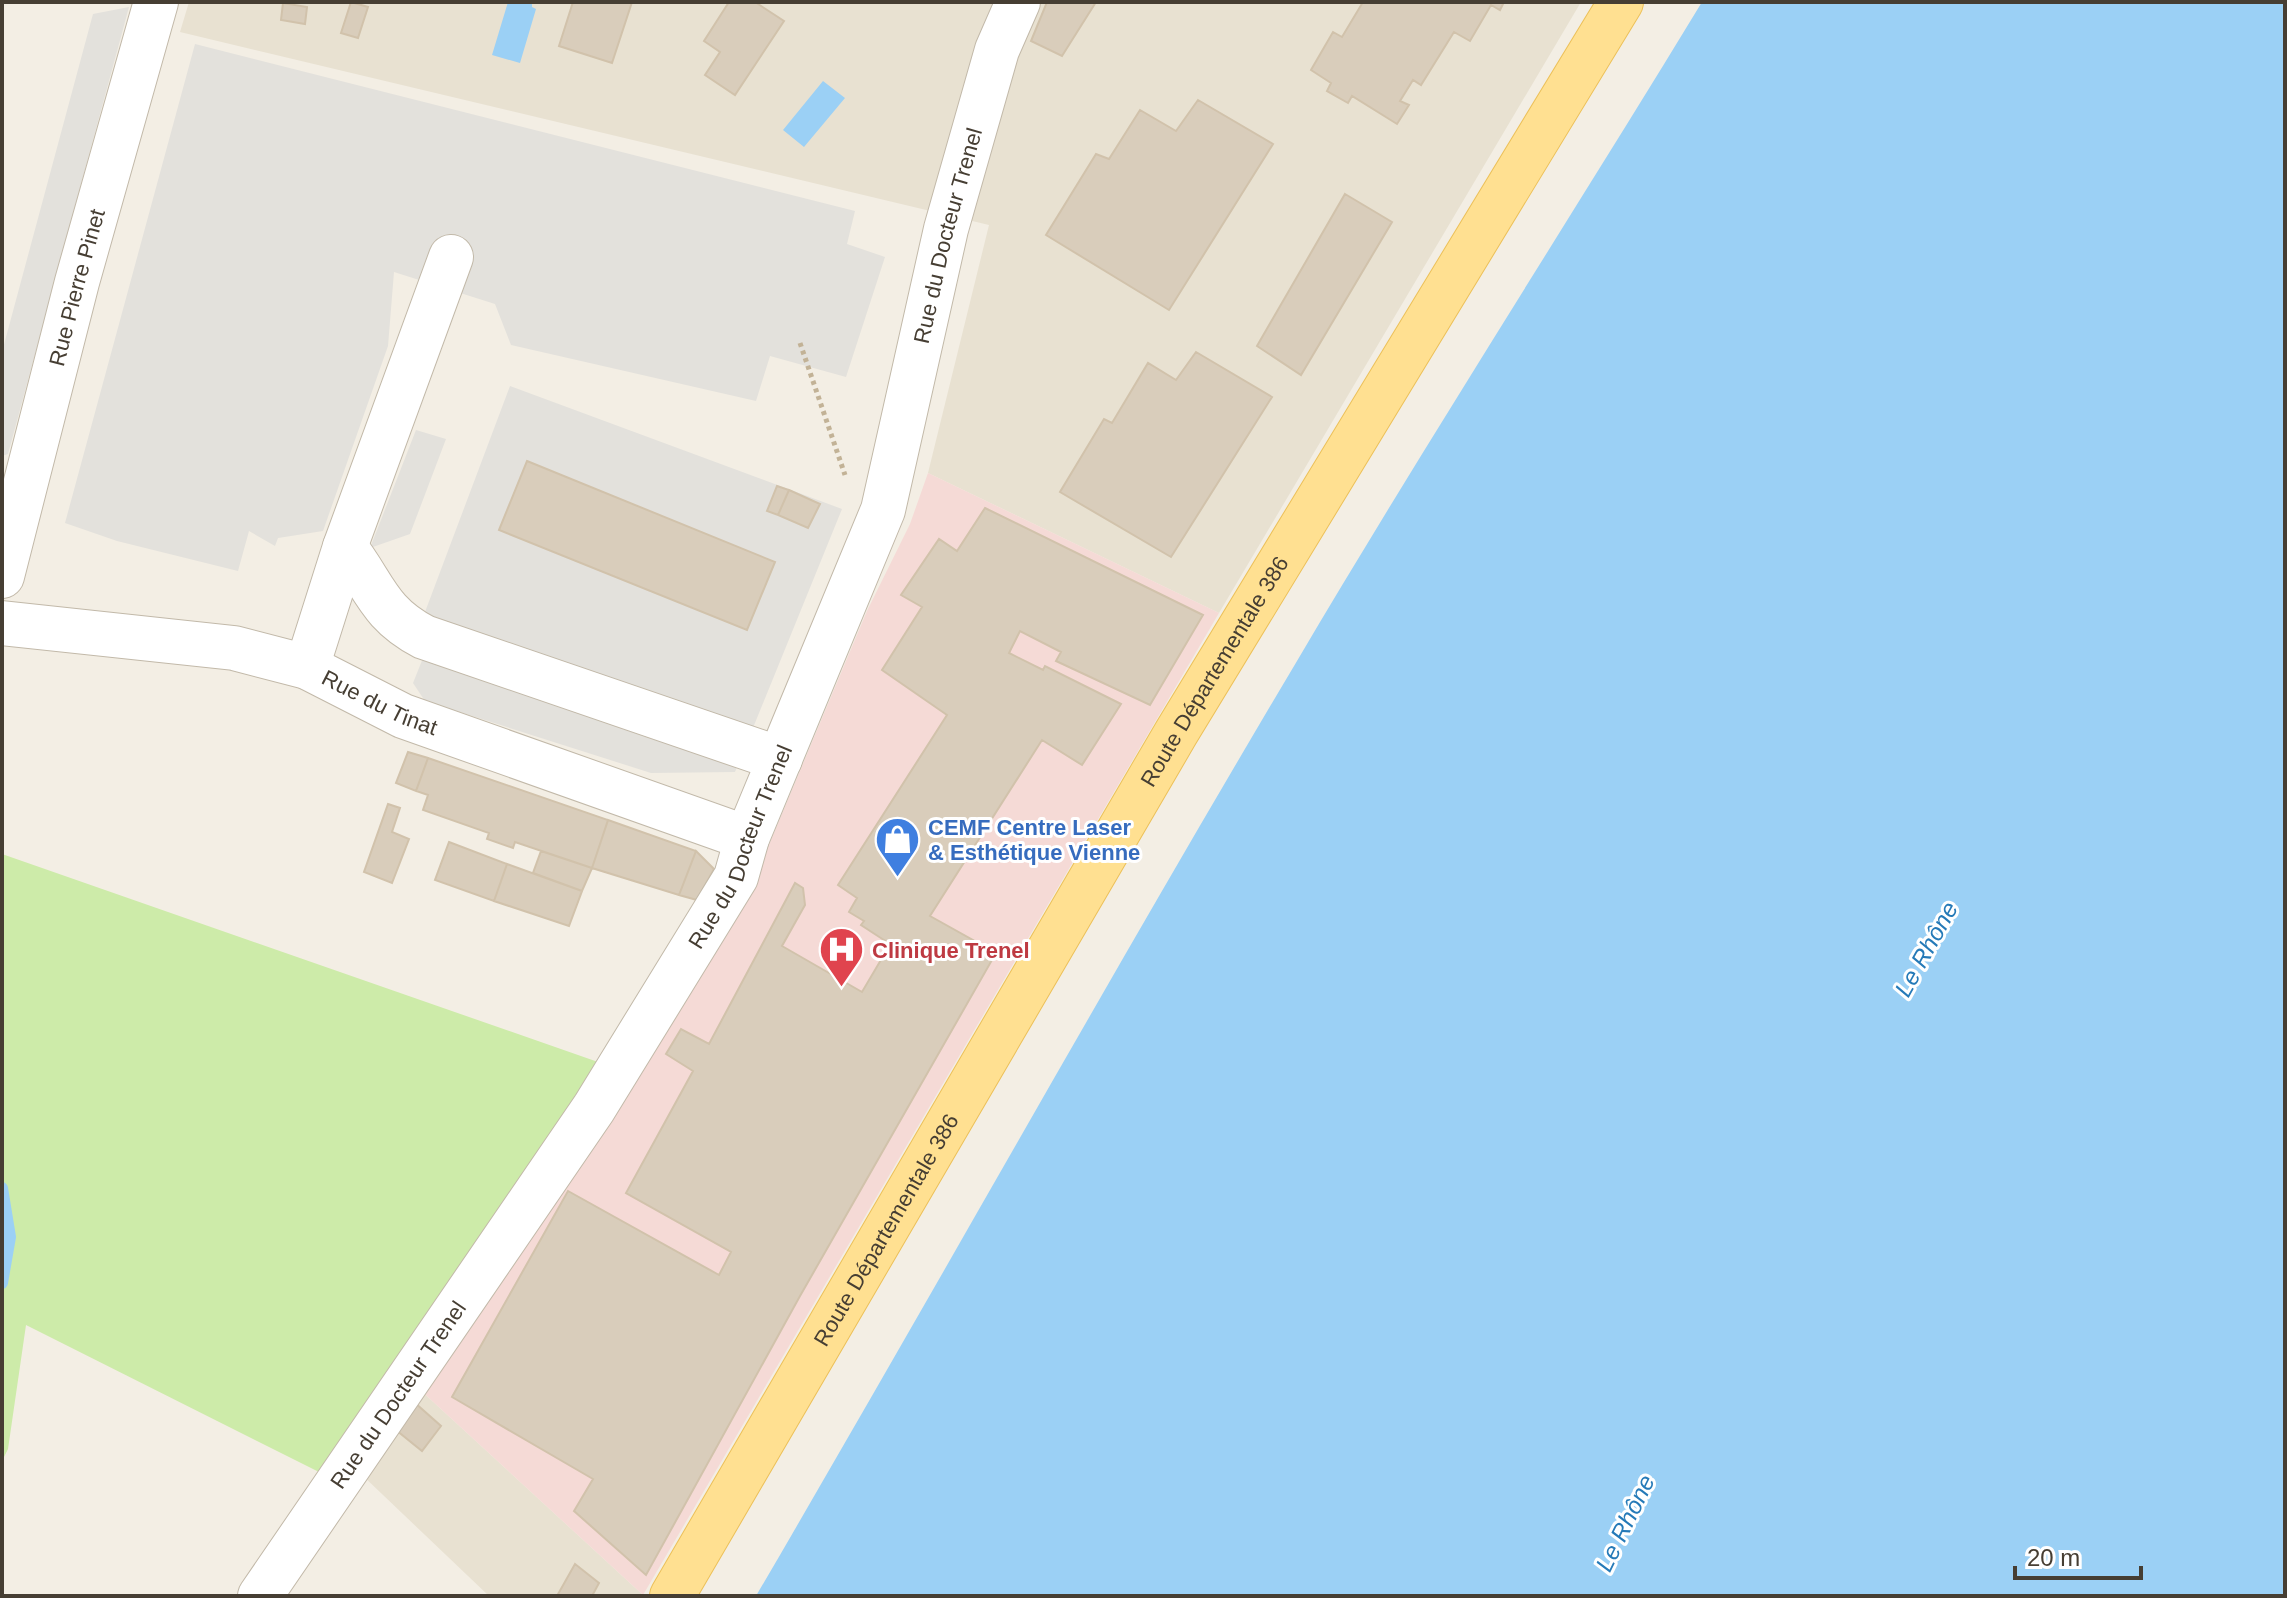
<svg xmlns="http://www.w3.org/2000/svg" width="2287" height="1598" font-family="Helvetica,sans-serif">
	<rect width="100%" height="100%" fill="#f3eee4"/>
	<!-- residential -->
	<path fill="#e8e1d1" d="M 189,2 L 1581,2 L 1219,613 L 928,473 L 989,225 L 180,32 Z
		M 417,1387 L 643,1595 L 642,1596 L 489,1596 L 361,1474 Z"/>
	<!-- medical -->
	<path fill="#f5dad6" d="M 928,473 L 1219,613 L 643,1595 L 417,1387 L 755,878 L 867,611 L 910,524 Z"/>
	<!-- green -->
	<path fill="#cdeba9" d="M 2,854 L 598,1062 L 323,1474 L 26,1325 L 8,1449 L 2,1461 Z"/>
	<!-- parking -->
	<path fill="#e3e1dc" d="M 129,7 L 8,454 L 2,456 L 2,352 L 93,14 Z
		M 195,44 L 855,211 L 847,244 L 885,257 L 846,377 L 770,356 L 756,401 L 511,345 L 495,304 L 394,272 L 388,346 L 323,531 L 278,538 L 275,546 L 249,531 L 238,571 L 117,541 L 65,523 Z
		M 510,386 L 842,509 L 735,772 L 651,773 L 425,701 L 413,683 L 425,653 L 422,620 Z
		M 416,430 L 446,439 L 410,534 L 370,548 Z"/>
	<!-- water -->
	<path fill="#9bd0f5" d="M 508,2 L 532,2 L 532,7 L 536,9 L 520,63 L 492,55 Z
		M 1702,2 L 2285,2 L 2285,1596 L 756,1596 C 938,1285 1113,970 1297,661 C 1428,439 1568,222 1702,2 Z
		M 823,81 L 845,98 L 804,147 L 783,130 Z"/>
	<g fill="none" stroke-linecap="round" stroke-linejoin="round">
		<!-- stream -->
		<path stroke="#9bd0f5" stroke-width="12" d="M 2,1188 L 10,1237 L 2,1283"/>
	</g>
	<!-- building -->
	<path fill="#d9cdbb" stroke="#d1c2ab" stroke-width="2" d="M 351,2 L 368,7 L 358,38 L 341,33 Z
		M 573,2 L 632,2 L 612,63 L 559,46 Z
		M 729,2 L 755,2 L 784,21 L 735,95 L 705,75 L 720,52 L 704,41 Z
		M 1047,2 L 1096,2 L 1062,56 L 1031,41 Z
		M 1363,2 L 1504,2 L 1500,10 L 1491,5 L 1470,41 L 1454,32 L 1421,85 L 1413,80 L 1400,101 L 1409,105 L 1397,124 L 1352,96 L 1348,103 L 1327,91 L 1331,83 L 1311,70 L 1333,32 L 1342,37 Z
		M 283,3 L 307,7 L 305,24 L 281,20 Z
		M 1198,100 L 1273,144 L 1169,310 L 1046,235 L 1096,154 L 1109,159 L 1140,110 L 1176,131 Z
		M 1345,194 L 1392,222 L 1301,375 L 1257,346 Z
		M 1196,352 L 1272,397 L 1171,557 L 1060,492 L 1104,419 L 1112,423 L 1148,363 L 1176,380 Z
		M 527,461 L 775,562 L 747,630 L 499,530 Z
		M 777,486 L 789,490 L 778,515 L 767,511 Z
		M 789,490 L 820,504 L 808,528 L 778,515 Z
		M 985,508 L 1203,615 L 1150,705 L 1056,661 L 1061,652 L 1020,631 L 1009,653 L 1043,670 L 1045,666 L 1121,704 L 1082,765 L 1042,740 L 930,916 L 996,953 L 800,1296 L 646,1575 L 574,1511 L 593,1479 L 452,1397 L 568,1191 L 719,1275 L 731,1252 L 626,1193 L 693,1071 L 666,1054 L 681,1029 L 709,1044 L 795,883 L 803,888 L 805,905 L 782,946 L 862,992 L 888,948 L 890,944 L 861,925 L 864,921 L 849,912 L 857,898 L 838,885 L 947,715 L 882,670 L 922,607 L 901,595 L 939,539 L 957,551 Z
		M 408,752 L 428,758 L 416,791 L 396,783 Z
		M 428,758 L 608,820 L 592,868 L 515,842 L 513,848 L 487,839 L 489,833 L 423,810 L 428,795 L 416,791 Z
		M 388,804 L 400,808 L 392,832 L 409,839 L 392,883 L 364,872 Z
		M 608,820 L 696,851 L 679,895 L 592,868 Z
		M 449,842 L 507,864 L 494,901 L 435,880 Z
		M 541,851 L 592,868 L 582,891 L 533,873 Z
		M 696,851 L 714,869 L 697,900 L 679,895 Z
		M 507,864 L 582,891 L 569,926 L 494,901 Z
		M 414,1402 L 441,1426 L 422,1451 L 396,1430 Z
		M 575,1564 L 599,1583 L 592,1596 L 557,1596 Z"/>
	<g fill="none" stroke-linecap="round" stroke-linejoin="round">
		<defs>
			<g id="minor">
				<path d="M 345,547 C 375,586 378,613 424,637 L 780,759"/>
				<path id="s1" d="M 2,576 L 77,282 L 156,2"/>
				<path id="s2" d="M 2,623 L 234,648 L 307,667 L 403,716 L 747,838"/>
				<path d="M 307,667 L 345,547 L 451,257"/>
				<path id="s3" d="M 260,1596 L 594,1108 L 736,877 L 747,838 L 883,510 L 946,229 L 997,50 L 1018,2"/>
			</g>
			<g id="major">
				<path id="s4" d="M 672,1596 L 1176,733 L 1621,2"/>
			</g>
		</defs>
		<!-- minor casing -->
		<use href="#minor" stroke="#c2b9a9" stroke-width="46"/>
		<!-- major casing -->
		<use href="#major" stroke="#ecc059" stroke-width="46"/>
		<!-- path -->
		<path stroke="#c2b296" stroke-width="5" stroke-dasharray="4 4" stroke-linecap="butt" d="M 800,343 L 845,475"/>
		<!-- minor -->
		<use href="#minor" stroke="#fff" stroke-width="44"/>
		<!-- major -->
		<use href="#major" stroke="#ffe091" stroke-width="44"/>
	</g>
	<!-- icons -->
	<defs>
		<symbol id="shop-pin" viewBox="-11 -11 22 30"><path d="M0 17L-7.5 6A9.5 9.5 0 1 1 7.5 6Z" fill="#3f7fe0" stroke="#fff"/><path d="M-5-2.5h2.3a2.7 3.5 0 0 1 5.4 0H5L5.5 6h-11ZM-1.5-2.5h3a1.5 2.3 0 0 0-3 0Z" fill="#fff"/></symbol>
		<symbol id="hospital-pin" viewBox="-11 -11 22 30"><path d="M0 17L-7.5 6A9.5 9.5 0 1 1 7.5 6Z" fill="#e0444e" stroke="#fff"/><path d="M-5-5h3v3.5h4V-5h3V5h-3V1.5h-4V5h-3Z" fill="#fff"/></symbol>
	</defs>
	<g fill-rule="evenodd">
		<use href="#shop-pin" x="872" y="814" width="51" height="69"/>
		<use href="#hospital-pin" x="816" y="924" width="51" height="69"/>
	</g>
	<g text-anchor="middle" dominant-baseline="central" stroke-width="6" stroke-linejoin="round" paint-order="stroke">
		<!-- street labels -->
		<g font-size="22" fill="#463e33" stroke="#fff">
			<text stroke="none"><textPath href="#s3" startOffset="1540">Rue du Docteur Trenel</textPath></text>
			<text stroke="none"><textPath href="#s1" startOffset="298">Rue Pierre Pinet</textPath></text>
			<text stroke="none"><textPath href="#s4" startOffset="1072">Route Départementale 386</textPath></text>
			<text stroke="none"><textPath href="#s2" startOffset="390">Rue du Tinat</textPath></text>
			<text stroke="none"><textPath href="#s3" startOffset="892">Rue du Docteur Trenel</textPath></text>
			<text stroke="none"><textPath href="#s4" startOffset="424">Route Départementale 386</textPath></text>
			<text stroke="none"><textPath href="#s3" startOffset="244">Rue du Docteur Trenel</textPath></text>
		</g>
		<!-- shop labels -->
		<g font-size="22" font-weight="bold" fill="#366cbe" stroke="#fff" text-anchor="start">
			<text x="928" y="827">CEMF Centre Laser<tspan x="928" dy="25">&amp; Esthétique Vienne</tspan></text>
		</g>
		<!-- health labels -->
		<g font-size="22" font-weight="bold" fill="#be3a42" stroke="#fff" text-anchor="start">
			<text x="872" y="950">Clinique Trenel</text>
		</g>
		<!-- water labels -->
		<g font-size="24" font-style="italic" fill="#257ab8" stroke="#fff">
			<text transform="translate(1926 949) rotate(-61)">Le Rhône</text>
			<text transform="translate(1625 1523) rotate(-64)">Le Rhône</text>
		</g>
	</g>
	<!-- border -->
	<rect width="2287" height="1598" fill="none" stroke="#463e33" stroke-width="8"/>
	<!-- scale -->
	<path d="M2015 1566v12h126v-12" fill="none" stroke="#463e33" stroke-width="4"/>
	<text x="2027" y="1566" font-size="24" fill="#463e33" stroke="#ffffff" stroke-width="6" paint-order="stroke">20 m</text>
</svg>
